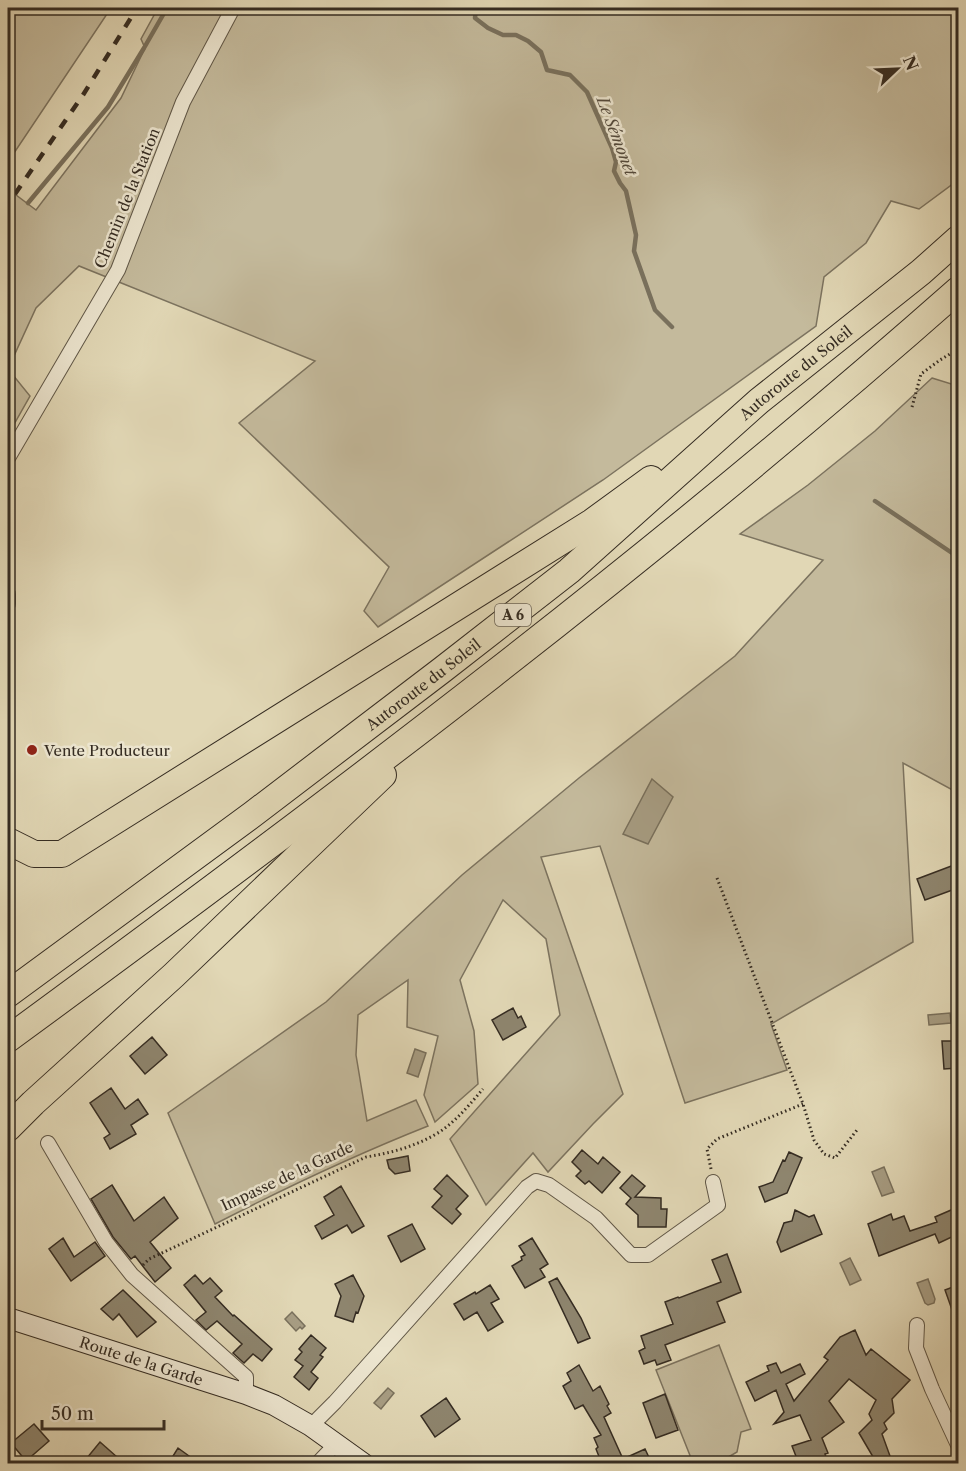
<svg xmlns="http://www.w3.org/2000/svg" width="966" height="1471" font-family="'Libre Caslon Text',serif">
	<rect width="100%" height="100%" fill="#e1d7b5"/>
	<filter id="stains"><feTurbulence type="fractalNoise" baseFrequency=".00333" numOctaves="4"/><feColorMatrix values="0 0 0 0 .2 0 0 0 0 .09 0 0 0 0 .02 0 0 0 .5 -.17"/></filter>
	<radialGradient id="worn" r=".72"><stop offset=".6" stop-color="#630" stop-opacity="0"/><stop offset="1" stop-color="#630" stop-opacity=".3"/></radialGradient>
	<!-- green -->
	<path fill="#c4ba9c" stroke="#7c735f" stroke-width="1.5" d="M 8,8 L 111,8 L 8,162 Z
		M 158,8 L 958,8 L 958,180 L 919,209 L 891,201 L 866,243 L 824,277 L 816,326 L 603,480 L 378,627 L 364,611 L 389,567 L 239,423 L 315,361 L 79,266 L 36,308 L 8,369 L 30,396 L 8,435 L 8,189 L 36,210 L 121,98 L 145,48 L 141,39 Z
		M 932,378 L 958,386 L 958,793 L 903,763 L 913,942 L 771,1024 L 787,1070 L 685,1103 L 600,846 L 541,857 L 623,1094 L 593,1124 L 548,1172 L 533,1153 L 486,1205 L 450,1139 L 560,1015 L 546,939 L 503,900 L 460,980 L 474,1031 L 478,1084 L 435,1122 L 424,1095 L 438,1036 L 407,1027 L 408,980 L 358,1015 L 356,1055 L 367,1121 L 416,1100 L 428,1126 C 355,1155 285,1188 215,1224 L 168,1113 L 326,1002 L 462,875 L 579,778 L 735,656 L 823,560 L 740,534 L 808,485 L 875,431 Z
		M 719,1345 L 751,1429 L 741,1432 L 737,1452 L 720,1462 L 721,1463 L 693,1463 L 656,1370 Z"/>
	<!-- water -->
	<path fill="#a79d83" stroke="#79705c" stroke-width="1.5" d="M 652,779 L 673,797 L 648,844 L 623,834 Z
		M 950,1013 L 951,1023 L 929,1025 L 928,1015 Z
		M 415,1049 L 426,1053 L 418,1077 L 407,1073 Z
		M 884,1167 L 894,1192 L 882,1196 L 872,1172 Z
		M 850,1258 L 861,1280 L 850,1285 L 840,1263 Z
		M 928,1279 L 935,1299 L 934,1303 L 928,1305 L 925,1303 L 917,1283 Z
		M 292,1312 L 305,1326 L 302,1329 L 300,1327 L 296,1331 L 285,1319 Z
		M 388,1388 L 394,1393 L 381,1409 L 374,1403 Z"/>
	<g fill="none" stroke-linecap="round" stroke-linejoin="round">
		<!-- stream -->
		<path stroke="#79705c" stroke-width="4.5" d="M 476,8 L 475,18 L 488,28 L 503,35 L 516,35 L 528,41 L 541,52 L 547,70 L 570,75 L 587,92 L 612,148 L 616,162 L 614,171 L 620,183 L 626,191 L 636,235 L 634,251 L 655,310 L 672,327
			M 28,203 L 108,107 L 144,48 L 167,8
			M 875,501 L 958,557"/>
	</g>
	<!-- building -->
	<path fill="#8e856e" stroke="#352c22" stroke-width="1.5" d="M 954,865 L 958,876 L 958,888 L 925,900 L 917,879 Z
		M 513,1008 L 518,1018 L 521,1016 L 526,1027 L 503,1040 L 492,1020 Z
		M 152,1037 L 167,1055 L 145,1074 L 130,1056 Z
		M 942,1041 L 955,1041 L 955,1044 L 958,1044 L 958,1068 L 944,1069 Z
		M 111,1088 L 125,1109 L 138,1099 L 148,1114 L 131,1125 L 136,1134 L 110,1149 L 104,1138 L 110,1134 L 90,1103 Z
		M 582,1150 L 598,1164 L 603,1157 L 620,1172 L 602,1193 L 589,1181 L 585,1184 L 576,1176 L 581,1171 L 572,1162 Z
		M 789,1152 L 802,1158 L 787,1193 L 765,1202 L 759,1187 L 773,1182 L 783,1160 L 785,1161 Z
		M 408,1156 L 410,1171 L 395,1174 L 389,1168 L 387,1160 Z
		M 447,1175 L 468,1196 L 456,1209 L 461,1214 L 452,1224 L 432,1207 L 442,1196 L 434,1189 Z
		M 632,1175 L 645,1186 L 635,1197 L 661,1198 L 661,1209 L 667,1209 L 666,1227 L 638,1227 L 638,1215 L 626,1204 L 631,1198 L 620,1188 Z
		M 112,1185 L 134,1221 L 164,1197 L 178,1218 L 150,1242 L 171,1268 L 155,1282 L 135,1256 L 131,1259 L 113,1237 L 91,1199 Z
		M 341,1186 L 364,1226 L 352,1233 L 347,1225 L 322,1239 L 315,1226 L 334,1215 L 324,1197 Z
		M 958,1207 L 958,1234 L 939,1243 L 935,1234 L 879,1256 L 868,1224 L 891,1214 L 893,1220 L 904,1216 L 910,1231 L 937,1222 L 935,1217 Z
		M 795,1210 L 809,1217 L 814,1215 L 822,1234 L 781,1252 L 777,1242 L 784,1223 L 792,1221 Z
		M 412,1224 L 425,1249 L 401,1262 L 388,1236 Z
		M 63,1238 L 74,1257 L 95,1242 L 105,1256 L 71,1281 L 49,1249 Z
		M 532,1238 L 548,1264 L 540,1269 L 545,1277 L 525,1288 L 512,1266 L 522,1260 L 521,1257 L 525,1255 L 519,1246 Z
		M 727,1254 L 741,1292 L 717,1302 L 725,1322 L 665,1345 L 671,1360 L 657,1365 L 655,1360 L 644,1364 L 639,1351 L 645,1348 L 641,1336 L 673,1324 L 665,1302 L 678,1297 L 679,1298 L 721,1282 L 712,1260 Z
		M 195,1275 L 203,1284 L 210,1278 L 222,1291 L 215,1297 L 233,1316 L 234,1315 L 272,1349 L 262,1361 L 253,1354 L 244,1363 L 233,1353 L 242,1344 L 217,1321 L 206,1330 L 196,1320 L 206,1312 L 184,1285 Z
		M 353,1275 L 364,1296 L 358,1313 L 356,1312 L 353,1322 L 335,1316 L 341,1296 L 335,1284 Z
		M 557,1278 L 581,1318 L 590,1338 L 578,1343 L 549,1282 Z
		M 490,1285 L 499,1299 L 491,1303 L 503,1322 L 488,1331 L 477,1312 L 464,1320 L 454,1304 L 475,1292 L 476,1294 Z
		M 958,1285 L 958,1324 L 957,1324 L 945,1290 Z
		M 123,1290 L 156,1322 L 137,1337 L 119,1314 L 113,1320 L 101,1309 Z
		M 855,1330 L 866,1355 L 871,1349 L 910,1380 L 892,1399 L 894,1413 L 884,1423 L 887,1429 L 882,1434 L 890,1456 L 876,1462 L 859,1433 L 872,1420 L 869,1414 L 876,1400 L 849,1379 L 829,1401 L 844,1422 L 822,1438 L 828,1453 L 825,1454 L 828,1464 L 799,1464 L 792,1446 L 811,1440 L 800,1415 L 774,1424 L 784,1412 L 776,1390 L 755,1401 L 746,1382 L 769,1371 L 767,1366 L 776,1363 L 781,1373 L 800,1364 L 805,1374 L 786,1384 L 794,1401 L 828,1360 L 824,1357 L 840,1337 Z
		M 311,1335 L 326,1348 L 320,1355 L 323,1357 L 311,1372 L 318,1378 L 309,1390 L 294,1377 L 303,1366 L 295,1360 L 302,1352 L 299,1349 Z
		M 579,1365 L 593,1391 L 600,1386 L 609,1404 L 607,1406 L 611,1413 L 604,1417 L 623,1459 L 645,1449 L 652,1464 L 602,1464 L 596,1449 L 598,1447 L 594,1438 L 601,1435 L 583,1405 L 575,1409 L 563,1386 L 571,1381 L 567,1373 Z
		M 665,1394 L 678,1430 L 656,1438 L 643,1403 Z
		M 446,1398 L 460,1419 L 435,1437 L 421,1416 Z
		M 34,1424 L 49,1441 L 26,1461 L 11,1443 Z
		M 100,1442 L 117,1457 L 111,1464 L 82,1464 Z
		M 178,1448 L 200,1464 L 168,1464 Z"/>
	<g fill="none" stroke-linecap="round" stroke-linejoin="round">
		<defs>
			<path id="street" d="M 8,458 L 118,270 L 183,102 L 233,8
				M 8,594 L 8,604
				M 48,1143 L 106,1242 L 132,1275 L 246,1377 L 246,1394
				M 917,1325 L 916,1348 L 932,1389 L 958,1445
				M 311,1426 L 335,1402 L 527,1187 L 536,1181 L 549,1185 L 596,1218 L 631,1255 L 648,1255 L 718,1205 L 713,1182
				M 317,1464 L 336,1444"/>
			<g id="secondary">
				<path id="s1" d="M 8,1318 L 246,1394 L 274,1405 L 311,1426 L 364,1464"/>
			</g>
			<g id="highway">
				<path d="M 8,841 L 34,854 L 62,854 L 592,522 L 651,479"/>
				<path id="s2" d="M 8,994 L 253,814 L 442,670 L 569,571 L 759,401 L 921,272 L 958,239"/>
				<path d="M 8,1039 C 333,801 656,557 958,290"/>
				<path d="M 8,1128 L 33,1103 L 174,975 L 383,775"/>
			</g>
		</defs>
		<!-- street casing -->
		<use href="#street" stroke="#605747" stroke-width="16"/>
		<!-- secondary casing -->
		<use href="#secondary" stroke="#352c22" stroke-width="22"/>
		<!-- highway casing -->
		<use href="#highway" stroke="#352c22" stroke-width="28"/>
		<!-- path -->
		<path stroke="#352c22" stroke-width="3" stroke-dasharray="1.5 3" stroke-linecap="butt" d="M 912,407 L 921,374 L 940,360 L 958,349
			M 717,878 L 803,1104 L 814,1140 L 824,1154 L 835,1158 L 857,1130
			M 711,1169 L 707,1149 L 717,1139 L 803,1104
			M 143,1265 L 149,1259 L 366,1157 C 390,1153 414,1147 436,1134 C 455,1123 469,1105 483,1089"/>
		<!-- street -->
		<use href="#street" stroke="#ece5cf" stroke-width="14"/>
		<!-- secondary -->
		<use href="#secondary" stroke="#ece5cf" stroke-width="20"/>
		<!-- highway -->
		<use href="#highway" stroke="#e1d7b5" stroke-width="26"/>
		<!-- rail -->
		<path stroke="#352c22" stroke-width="4.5" stroke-dasharray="10 10" stroke-linecap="butt" d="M 15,194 L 83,95 L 137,8"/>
	</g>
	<!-- markers -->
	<circle fill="#8f2418" stroke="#ece5cf" stroke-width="2" cx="32" cy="750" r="6"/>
	<g text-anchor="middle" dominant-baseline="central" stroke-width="5" stroke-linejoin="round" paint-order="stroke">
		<!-- shield labels -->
		<rect fill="#ece5cf" stroke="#6c6456" stroke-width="1.5" x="495" y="604" width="36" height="22" rx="4.5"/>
		<g font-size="14" font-weight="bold" fill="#352c22">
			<text x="513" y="615">A 6</text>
		</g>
		<!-- street labels -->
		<g font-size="15" fill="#352c22" stroke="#ece5cf">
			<text transform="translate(127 198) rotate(-68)">Chemin de la Station</text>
			<text stroke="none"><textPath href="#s2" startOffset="1004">Autoroute du Soleil</textPath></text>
			<text stroke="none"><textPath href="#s2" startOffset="518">Autoroute du Soleil</textPath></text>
			<text transform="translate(287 1176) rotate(-25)">Impasse de la Garde</text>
			<text stroke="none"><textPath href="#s1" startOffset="140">Route de la Garde</textPath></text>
		</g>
		<!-- poi labels -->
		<g font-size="15" fill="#352c22" stroke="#ece5cf" text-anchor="start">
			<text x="44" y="750">Vente Producteur</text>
		</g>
		<!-- water labels -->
		<g font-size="16" font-style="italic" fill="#52483a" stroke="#ece5cf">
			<text transform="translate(617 136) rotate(69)">Le Sémonet</text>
		</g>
	</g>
	<!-- margin -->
	<rect width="966" height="1471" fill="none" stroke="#e1d7b5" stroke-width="30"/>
	<rect x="9" y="9" width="948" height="1453" fill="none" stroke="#352c22" stroke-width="3"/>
	<rect x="15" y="15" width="936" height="1441" fill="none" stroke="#352c22" stroke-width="1.5"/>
	<!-- north arrow -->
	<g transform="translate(897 69) rotate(67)" stroke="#ece5cf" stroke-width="4.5" paint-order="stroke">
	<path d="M0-4.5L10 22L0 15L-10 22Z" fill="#352c22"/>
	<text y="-9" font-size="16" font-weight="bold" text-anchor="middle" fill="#352c22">N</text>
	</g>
	<!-- scale -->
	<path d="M42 1420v9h122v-9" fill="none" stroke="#352c22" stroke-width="3"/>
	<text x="51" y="1420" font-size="18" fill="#352c22" stroke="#ece5cf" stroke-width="4.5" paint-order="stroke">50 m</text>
	<rect width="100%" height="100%" filter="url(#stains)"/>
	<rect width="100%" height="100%" fill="url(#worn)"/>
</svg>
